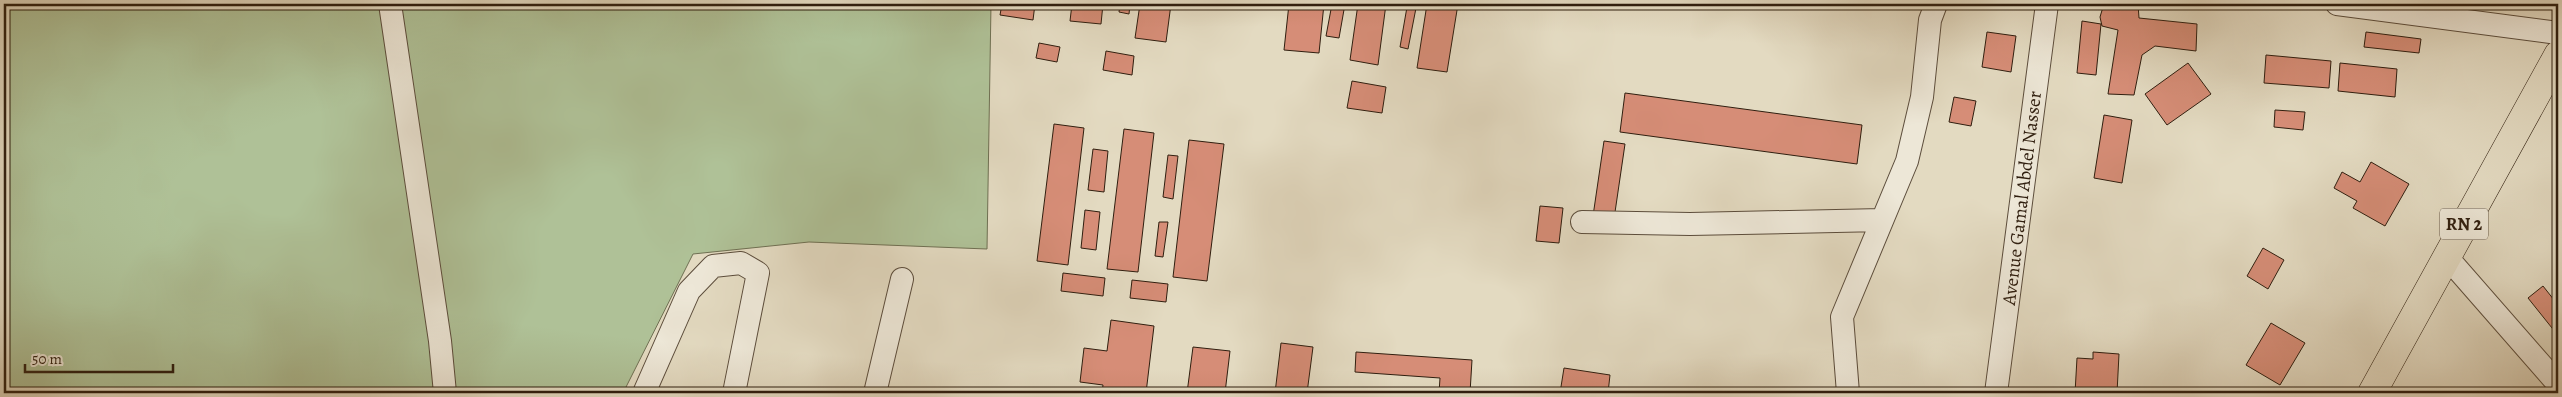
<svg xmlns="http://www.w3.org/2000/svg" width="2562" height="397" font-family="Alegreya,serif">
	<rect width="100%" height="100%" fill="#e3dac1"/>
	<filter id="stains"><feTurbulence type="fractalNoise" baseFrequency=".004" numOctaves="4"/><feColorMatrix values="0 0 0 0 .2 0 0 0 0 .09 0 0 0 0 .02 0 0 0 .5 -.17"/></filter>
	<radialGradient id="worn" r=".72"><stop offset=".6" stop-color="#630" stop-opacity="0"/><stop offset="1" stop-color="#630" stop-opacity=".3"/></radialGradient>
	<!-- green -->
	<path fill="#afc197" stroke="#6f7053" d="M 4,4 L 991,4 L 987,249 L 809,242 L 693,254 L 623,393 L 4,393 Z"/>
	<!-- building -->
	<path fill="#d68d77" stroke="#2f1e0f" d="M 1002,4 L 1035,4 L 1033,20 L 1000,15 Z
		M 1072,4 L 1103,4 L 1101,24 L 1070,21 Z
		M 1120,4 L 1130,4 L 1129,14 L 1119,12 Z
		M 1140,4 L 1171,4 L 1166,42 L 1135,38 Z
		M 1289,4 L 1324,4 L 1319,53 L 1284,50 Z
		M 1332,4 L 1345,4 L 1339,38 L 1326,36 Z
		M 1358,4 L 1386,4 L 1378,65 L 1350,60 Z
		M 1427,4 L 1458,4 L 1447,72 L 1417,68 Z
		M 2102,4 L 2138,4 L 2139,18 L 2197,24 L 2196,51 L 2155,46 L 2142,55 L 2134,95 L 2108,94 L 2118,30 L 2102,26 L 2100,17 L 2103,7 Z
		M 1407,7 L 1416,8 L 1408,49 L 1400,47 Z
		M 2082,21 L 2101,24 L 2096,75 L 2077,73 Z
		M 1987,32 L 2016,36 L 2011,72 L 1982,67 Z
		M 2366,32 L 2421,39 L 2419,53 L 2364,47 Z
		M 1039,43 L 1060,47 L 1057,62 L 1036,58 Z
		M 1106,51 L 1134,56 L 1132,75 L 1103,70 Z
		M 2266,55 L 2331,61 L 2329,88 L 2264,83 Z
		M 2188,63 L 2211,94 L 2167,125 L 2145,94 Z
		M 2340,63 L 2397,69 L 2395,97 L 2338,91 Z
		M 1352,81 L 1386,87 L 1382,113 L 1347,108 Z
		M 1625,93 L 1862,125 L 1857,164 L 1620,132 Z
		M 1954,97 L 1976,101 L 1971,126 L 1949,122 Z
		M 2275,110 L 2305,112 L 2303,130 L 2274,127 Z
		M 2104,115 L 2132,120 L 2122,183 L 2094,178 Z
		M 1054,124 L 1084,128 L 1068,265 L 1037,261 Z
		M 1124,129 L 1154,133 L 1138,272 L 1107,269 Z
		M 1189,140 L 1224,144 L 1207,281 L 1173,277 Z
		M 1604,141 L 1625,144 L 1614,219 L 1593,216 Z
		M 1093,149 L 1108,151 L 1104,192 L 1088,190 Z
		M 1168,155 L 1178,156 L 1173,199 L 1163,197 Z
		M 2371,162 L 2409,184 L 2385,226 L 2353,208 L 2357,201 L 2334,188 L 2342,172 L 2360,182 Z
		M 1540,206 L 1563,208 L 1559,243 L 1536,241 Z
		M 1085,210 L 1100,212 L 1096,250 L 1081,248 Z
		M 1159,222 L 1168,222 L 1163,257 L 1155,256 Z
		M 2263,248 L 2284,260 L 2268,289 L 2247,276 Z
		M 1063,273 L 1105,278 L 1103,296 L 1061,291 Z
		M 1132,280 L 1168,284 L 1166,302 L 1130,298 Z
		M 2543,286 L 2558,305 L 2556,333 L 2528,298 Z
		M 1111,320 L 1154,326 L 1146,393 L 1102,393 L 1103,385 L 1080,382 L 1084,348 L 1107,351 Z
		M 2271,323 L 2305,343 L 2280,385 L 2246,365 Z
		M 1281,343 L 1313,347 L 1307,393 L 1275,393 Z
		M 1193,347 L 1230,351 L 1225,393 L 1187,393 Z
		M 1356,352 L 1472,360 L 1470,393 L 1439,393 L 1440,378 L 1355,372 Z
		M 2093,352 L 2119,354 L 2117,393 L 2075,393 L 2077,358 L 2093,359 Z
		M 1564,368 L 1610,375 L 1608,393 L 1560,393 Z
		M 1723,389 L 1753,393 L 1722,393 Z"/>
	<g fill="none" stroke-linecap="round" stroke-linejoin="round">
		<defs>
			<path id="minor" d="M 390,4 L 440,341 L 445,393
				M 2337,4 L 2558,33
				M 1582,222 L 1690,224 L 1882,220
				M 2446,256 L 2558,384
				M 644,393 L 689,291 L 713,266 L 741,263 L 758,273 L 734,393
				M 875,393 L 902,279
				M 1848,393 L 1842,317 L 1907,161 L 1922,97 L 1930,20 L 1936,4
				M 1996,393 L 2047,4"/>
			<path id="major" d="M 2372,393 L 2558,55"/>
		</defs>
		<!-- minor casing -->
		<use href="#minor" stroke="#5c4d3c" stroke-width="24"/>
		<!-- major casing -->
		<use href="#major" stroke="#2f1e0f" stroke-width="29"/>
		<!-- minor -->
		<use href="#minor" stroke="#ede7d7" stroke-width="22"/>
		<!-- major -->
		<use href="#major" stroke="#e3dac1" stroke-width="28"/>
	</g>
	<g text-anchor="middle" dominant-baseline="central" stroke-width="4.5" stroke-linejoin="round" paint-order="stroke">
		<!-- shield labels -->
		<rect fill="#ede7d7" stroke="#685a4b" stroke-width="1" x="2440" y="208.5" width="48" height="31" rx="4"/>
		<g font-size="18" font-weight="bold" fill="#2f1e0f">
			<text x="2464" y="224">RN 2</text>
		</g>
		<!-- street labels -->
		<g font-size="19" fill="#2f1e0f" stroke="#ede7d7">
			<text transform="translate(2022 198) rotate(-83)">Avenue Gamal Abdel Nasser</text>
		</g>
	</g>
	<!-- margin -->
	<rect width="2562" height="397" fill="none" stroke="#e3dac1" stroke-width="20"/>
	<rect x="5" y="5" width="2552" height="387" fill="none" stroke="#2f1e0f" stroke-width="2.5"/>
	<rect x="10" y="10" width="2542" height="377" fill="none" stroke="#2f1e0f"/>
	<!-- scale -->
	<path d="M25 364v8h148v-8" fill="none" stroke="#2f1e0f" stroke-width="2.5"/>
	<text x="32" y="364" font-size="15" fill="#2f1e0f" stroke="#ede7d7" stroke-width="4" paint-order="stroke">50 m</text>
	<rect width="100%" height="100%" filter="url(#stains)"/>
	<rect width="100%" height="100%" fill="url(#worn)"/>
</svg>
